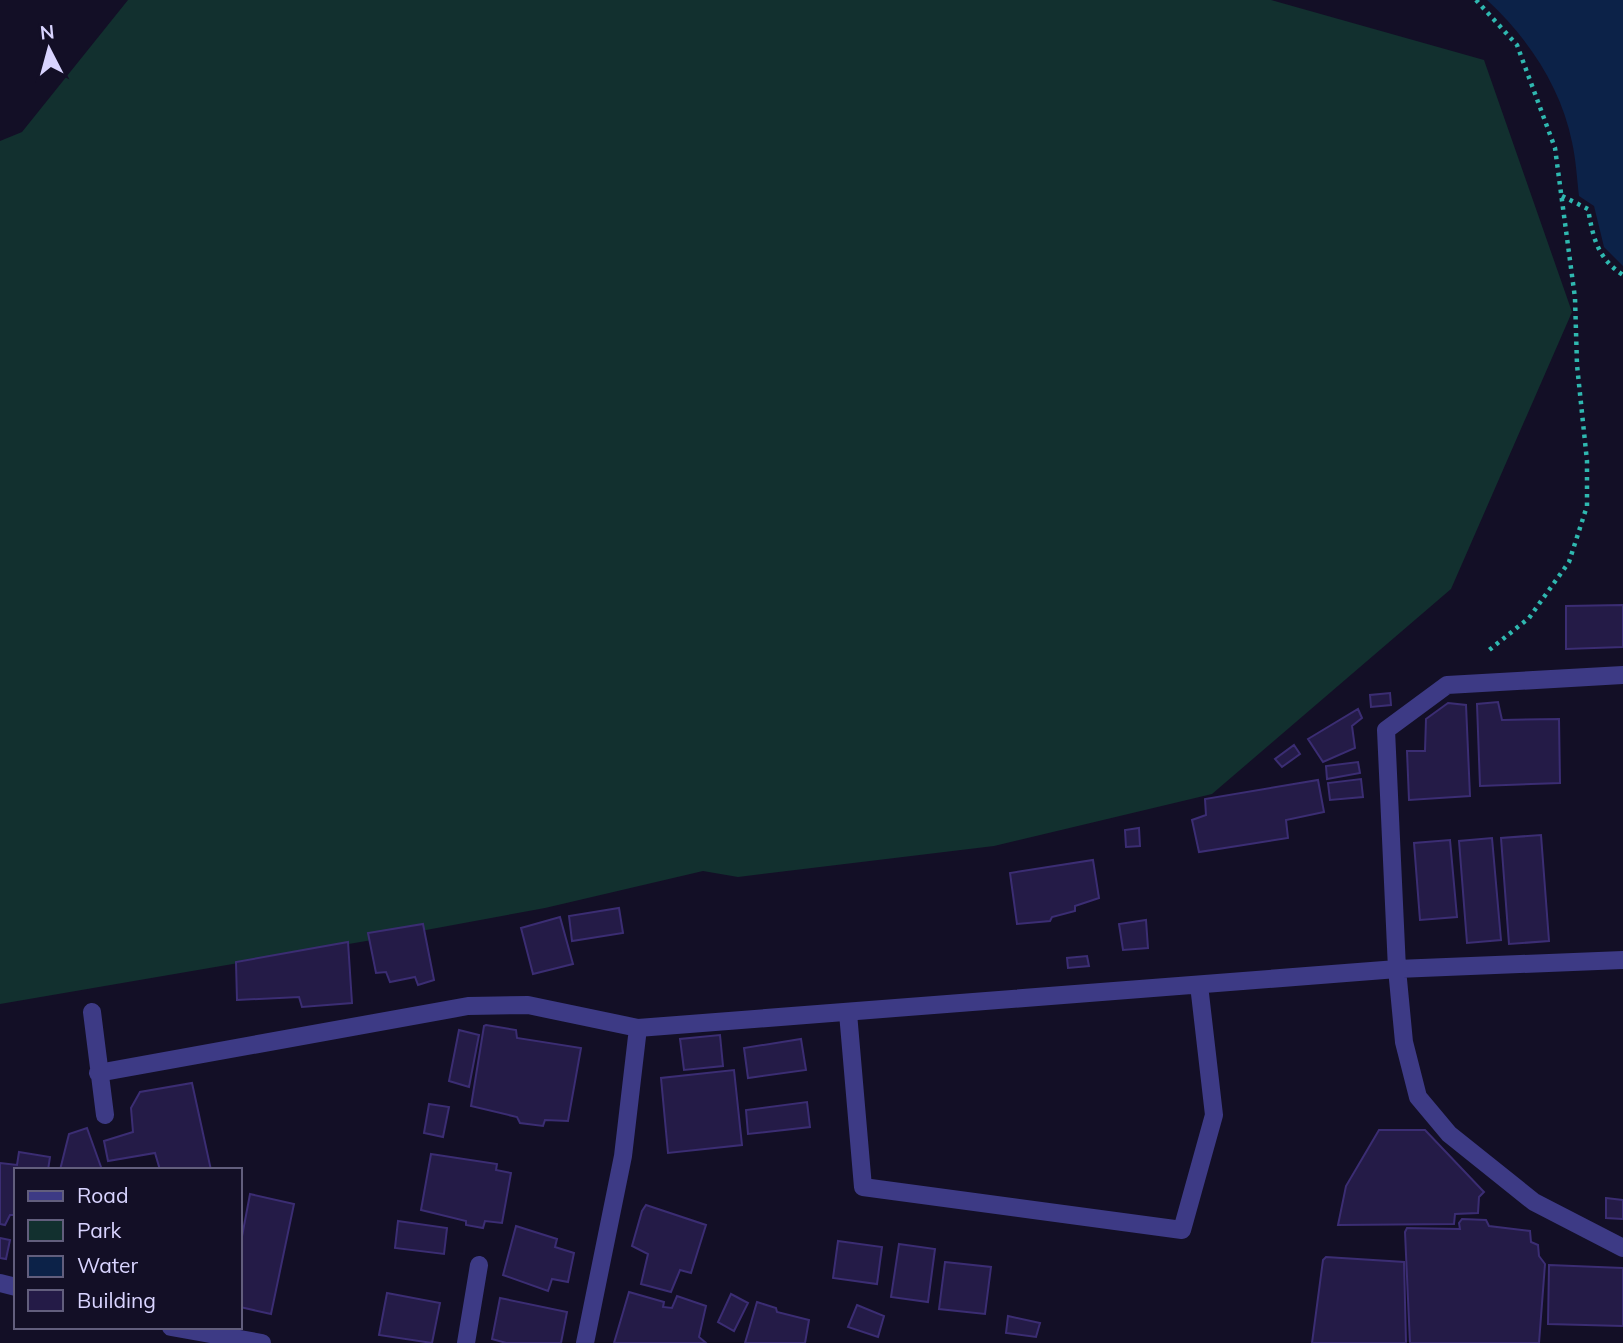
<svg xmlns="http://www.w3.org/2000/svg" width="1623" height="1343" font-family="Mulish,sans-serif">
	<rect width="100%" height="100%" fill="#130f26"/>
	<!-- green -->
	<path fill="#12302f" d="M 128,0 L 1271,0 L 1484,60 L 1572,312 L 1451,589 L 1212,794 L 994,846 L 738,877 L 703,871 L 545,908 L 372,940 L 0,1004 L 0,141 L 22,132 Z"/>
	<!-- water -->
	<path fill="#0c2248" d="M 1487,0 L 1623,0 L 1623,266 L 1604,247 L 1594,206 L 1579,196 C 1577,179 1576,160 1572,142 C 1561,87 1528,38 1487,0 Z"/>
	<!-- building -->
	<path fill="#241b47" stroke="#3b2d73" stroke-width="2" d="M 1623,605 L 1623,647 L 1566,649 L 1566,606 Z
		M 1390,693 L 1391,705 L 1371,707 L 1370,695 Z
		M 1498,702 L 1502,720 L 1559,719 L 1560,783 L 1480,786 L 1477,704 Z
		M 1448,703 L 1466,705 L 1470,796 L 1409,800 L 1407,751 L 1425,751 L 1426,719 Z
		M 1358,709 L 1362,718 L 1352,726 L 1355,748 L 1323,762 L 1308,739 Z
		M 1294,745 L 1300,754 L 1282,767 L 1275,759 Z
		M 1358,762 L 1360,773 L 1327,779 L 1326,766 Z
		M 1361,779 L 1363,797 L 1330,800 L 1328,783 Z
		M 1318,780 L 1324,812 L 1286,820 L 1288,838 L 1199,852 L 1192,820 L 1206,815 L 1205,799 Z
		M 1139,828 L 1140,846 L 1126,847 L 1125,830 Z
		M 1541,835 L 1549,941 L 1509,944 L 1501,838 Z
		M 1492,838 L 1501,940 L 1467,943 L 1459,841 Z
		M 1450,840 L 1457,917 L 1420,920 L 1414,843 Z
		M 1093,860 L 1099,898 L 1075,906 L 1075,911 L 1052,917 L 1050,921 L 1017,924 L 1010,873 Z
		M 619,908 L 623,933 L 572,941 L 569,916 Z
		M 560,917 L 573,964 L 533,974 L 521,928 Z
		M 1146,920 L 1148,948 L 1123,950 L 1119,924 Z
		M 423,924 L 434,980 L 418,985 L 415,977 L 390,982 L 386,972 L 376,973 L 368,933 Z
		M 348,942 L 352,1003 L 302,1007 L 299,997 L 237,1000 L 236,962 Z
		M 1087,956 L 1089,966 L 1068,968 L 1067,958 Z
		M 486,1025 L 516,1030 L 517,1038 L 581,1048 L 568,1121 L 545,1120 L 543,1126 L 520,1123 L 517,1117 L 471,1106 L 484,1026 Z
		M 459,1030 L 479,1035 L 469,1087 L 449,1081 Z
		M 720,1035 L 723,1066 L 684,1070 L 680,1039 Z
		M 801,1039 L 806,1070 L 748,1078 L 744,1048 Z
		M 734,1070 L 742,1145 L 668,1153 L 661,1078 Z
		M 192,1083 L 211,1170 L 160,1170 L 155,1153 L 108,1161 L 104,1141 L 133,1132 L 131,1108 L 140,1092 Z
		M 807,1102 L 810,1127 L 748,1134 L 746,1110 Z
		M 429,1104 L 449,1107 L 443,1137 L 424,1133 Z
		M 87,1128 L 101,1167 L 100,1170 L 60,1170 L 69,1134 Z
		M 1379,1130 L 1425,1130 L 1484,1192 L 1479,1197 L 1478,1213 L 1455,1214 L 1454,1224 L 1338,1225 L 1346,1186 Z
		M 19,1152 L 50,1157 L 48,1170 L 16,1170 L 16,1215 L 10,1215 L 5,1225 L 0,1224 L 0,1163 L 17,1165 Z
		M 431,1154 L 497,1164 L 496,1170 L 511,1173 L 502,1223 L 485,1221 L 483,1228 L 466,1225 L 466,1221 L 421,1210 Z
		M 250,1194 L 294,1204 L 271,1314 L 240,1307 L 240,1247 Z
		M 1606,1198 L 1623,1200 L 1623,1219 L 1606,1218 Z
		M 646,1205 L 706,1225 L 691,1273 L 680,1270 L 671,1292 L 641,1284 L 648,1254 L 632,1246 L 642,1211 Z
		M 1462,1219 L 1486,1220 L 1489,1226 L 1530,1231 L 1531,1242 L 1538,1245 L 1539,1256 L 1545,1264 L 1539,1343 L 1410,1343 L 1405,1232 L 1407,1228 L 1460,1229 L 1459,1223 Z
		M 398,1221 L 447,1228 L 444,1254 L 395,1248 Z
		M 516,1226 L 557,1239 L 555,1247 L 574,1253 L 568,1282 L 552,1279 L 548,1291 L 503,1275 Z
		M 0,1238 L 10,1240 L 6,1259 L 0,1258 Z
		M 838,1241 L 882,1247 L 877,1284 L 833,1278 Z
		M 899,1244 L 935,1249 L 928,1302 L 891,1297 Z
		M 1326,1257 L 1404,1262 L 1406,1343 L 1312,1343 L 1323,1260 Z
		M 945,1262 L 991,1267 L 985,1314 L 939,1309 Z
		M 1549,1265 L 1623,1268 L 1623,1326 L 1548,1324 Z
		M 629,1292 L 664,1302 L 663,1307 L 672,1308 L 677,1296 L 706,1306 L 699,1337 L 706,1343 L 614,1343 Z
		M 387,1293 L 440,1303 L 432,1343 L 379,1335 Z
		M 731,1294 L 748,1303 L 734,1331 L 718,1322 Z
		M 500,1298 L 567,1312 L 561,1343 L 506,1343 L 492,1339 Z
		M 757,1302 L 776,1308 L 777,1312 L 809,1320 L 805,1343 L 745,1343 Z
		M 857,1305 L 884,1316 L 878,1337 L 848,1327 Z
		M 1008,1316 L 1040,1323 L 1036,1337 L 1006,1333 Z"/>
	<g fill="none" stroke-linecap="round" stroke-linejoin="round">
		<!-- path -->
		<path stroke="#2fb8b0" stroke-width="4.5" stroke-dasharray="3.5 5" stroke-linecap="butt" d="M 1476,0 L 1517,45 L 1555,148 L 1575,298 L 1577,365 L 1587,461 L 1587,506 L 1569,562 L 1529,618 L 1488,651
			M 1562,196 L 1588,209 C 1593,237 1597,258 1623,275"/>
		<!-- minor -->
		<path stroke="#3d3a85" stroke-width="18" d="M 1623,675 L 1447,685 L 1386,730 L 1397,969 L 1404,1042 L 1418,1097 L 1449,1134 L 1534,1202 L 1623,1248
			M 92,1012 L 105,1115
			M 848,1013 L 863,1187 L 1182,1230 L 1214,1115 L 1199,985
			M 98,1073 L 468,1006 L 528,1005 L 638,1028
			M 0,1283 L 16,1287
			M 171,1327 L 262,1343
			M 466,1343 L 479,1265
			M 585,1343 L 623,1156 L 638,1028 L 1397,969 L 1623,960"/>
	</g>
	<!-- legend -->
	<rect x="14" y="1168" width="228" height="161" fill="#130f26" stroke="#625e7d" stroke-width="2"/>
	<rect x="28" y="1191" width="35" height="10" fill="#3d3a85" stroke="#625e7d" stroke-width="2"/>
	<text x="77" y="1203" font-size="21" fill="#d9d4ff">Road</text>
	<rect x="28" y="1220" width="35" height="21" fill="#12302f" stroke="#625e7d" stroke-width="2"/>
	<text x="77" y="1238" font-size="21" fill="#d9d4ff">Park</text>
	<rect x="28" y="1256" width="35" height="21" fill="#0c2248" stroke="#625e7d" stroke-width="2"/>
	<text x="77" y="1273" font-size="21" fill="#d9d4ff">Water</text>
	<rect x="28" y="1290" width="35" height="21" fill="#241b47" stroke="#625e7d" stroke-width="2"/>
	<text x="77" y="1308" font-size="21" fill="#d9d4ff">Building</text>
	<!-- north arrow -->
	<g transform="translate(49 49) rotate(354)" stroke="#130f26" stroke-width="5" paint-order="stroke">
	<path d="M0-5L12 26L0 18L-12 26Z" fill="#d9d4ff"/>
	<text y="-10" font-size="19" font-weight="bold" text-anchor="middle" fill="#d9d4ff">N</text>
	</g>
</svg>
